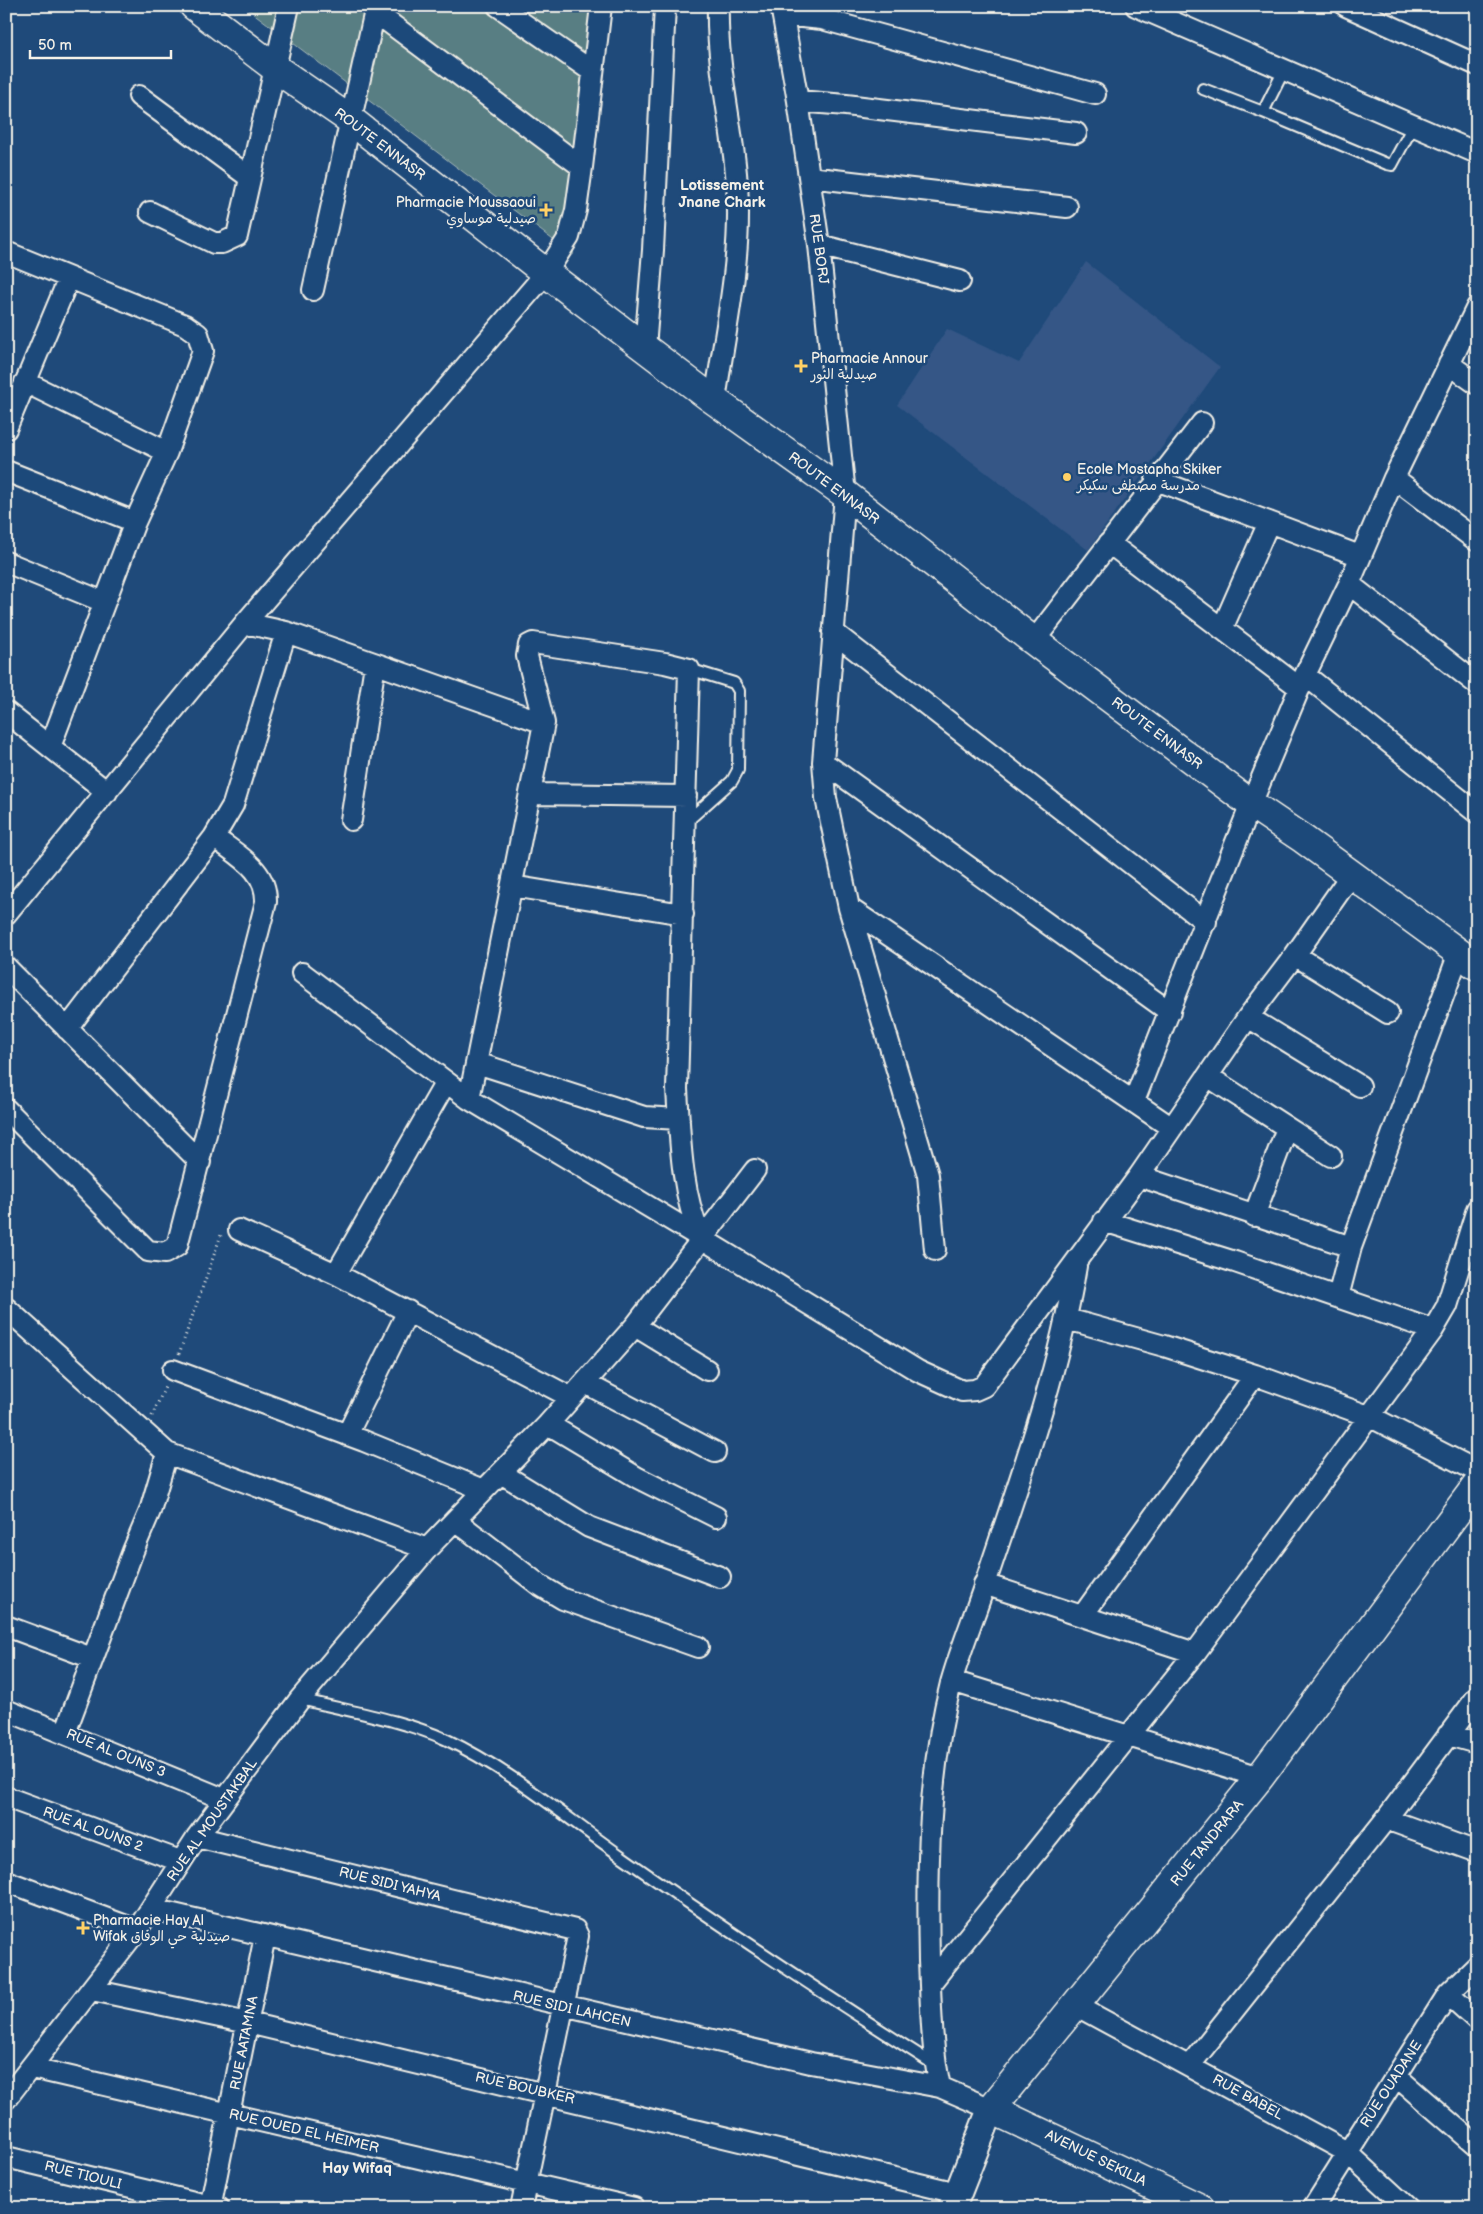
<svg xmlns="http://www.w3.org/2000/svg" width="1483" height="2214" font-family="'Balsamiq Sans','Playpen Sans Arabic',sans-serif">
	<rect width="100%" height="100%" fill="#1f4a7a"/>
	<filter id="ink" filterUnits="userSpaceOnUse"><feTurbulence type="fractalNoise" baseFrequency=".02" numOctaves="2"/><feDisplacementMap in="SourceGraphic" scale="10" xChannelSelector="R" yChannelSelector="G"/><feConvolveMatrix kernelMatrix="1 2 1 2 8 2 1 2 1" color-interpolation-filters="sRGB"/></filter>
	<g filter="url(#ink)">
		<!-- built -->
		<path fill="#345686" d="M 1086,262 L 1220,367 L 1088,550 L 897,405 L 947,329 L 1019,363 Z"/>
		<!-- green -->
		<path fill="#587e83" stroke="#a6b8b6" d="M 244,6 L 603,6 L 573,255 Z"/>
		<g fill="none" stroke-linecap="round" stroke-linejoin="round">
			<defs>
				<path id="service" d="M 1284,70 L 1263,112 L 1387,164 L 1392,165 L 1413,126
					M 1203,89 L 1263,112
					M 685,823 L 732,781 L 738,770 L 739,691 L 734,683 L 689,669
					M 300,1699 C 347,1711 400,1719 445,1739 C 511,1770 565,1817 624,1858 C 726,1930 830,1998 935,2065"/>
				<path id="minor" d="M 498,6 L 593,72
					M 781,6 L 798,101 L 819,245 L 845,494 L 823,762 L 826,798 L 849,908 L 1172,1128
					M 1136,6 L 1477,153
					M 1346,6 L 1477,65
					M 783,15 L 822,19 L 1095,94
					M 139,96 L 249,177
					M 798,101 L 846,105 L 1076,133
					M 582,167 L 601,6
					M 809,177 L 1067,207
					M 150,212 L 214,243 L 222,243 L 237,236 L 289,6
					M 819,245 L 960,281
					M 6,252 L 185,325 L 198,334 L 203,351 L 167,452 L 135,522 L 50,747
					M 313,290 L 376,6
					M 645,348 L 653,250 L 665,6
					M 1449,364 L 1477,384
					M 25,382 L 167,452
					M 715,401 C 724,337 739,272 738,207 C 737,140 716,74 718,6
					M 6,429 L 69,278
					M 6,471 L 135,522
					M 1394,478 L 1477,541
					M 1156,480 L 1360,556
					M 1109,543 L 1300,688
					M 6,562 L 104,602
					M 1349,584 L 1477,684
					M 245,623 L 286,632 L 544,723
					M 1222,629 L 1269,522
					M 833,632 L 1206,922
					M 1034,641 L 1202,423
					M 1305,675 L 1477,813
					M 6,712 L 107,792
					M 823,762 L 1170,1012
					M 531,794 L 686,796
					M 351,820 L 375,664
					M 512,886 L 683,914
					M 849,908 L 928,1175 L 935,1250
					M 6,914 L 245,623 L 546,273 L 569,237 L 576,210 L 582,167 L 375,12
					M 1295,955 L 1388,1013
					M 6,967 L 200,1162
					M 302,973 L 469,1099 L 701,1238 L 918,1371 L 962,1391 L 975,1390 L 984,1386 L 1139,1176 L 1248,1017 L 1295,955 L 1351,875
					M 1248,1017 L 1360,1086
					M 67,1029 L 214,837 L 233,805 L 286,632
					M 477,1063 L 644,1117 L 679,1119
					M 1209,1077 L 1331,1156
					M 469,1099 L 544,723 L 527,656 L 529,645 L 533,643 L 665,663 L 689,669 L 677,1089 C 680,1138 681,1193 701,1238
					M 1134,1101 L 1251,804 L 1305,675 L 1349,584 L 1394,478 L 1477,307
					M 6,1109 L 148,1251 L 165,1253 L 177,1246 L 266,902 C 267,869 238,856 214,837
					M 1139,1176 L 1351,1247
					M 1254,1216 L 1287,1128
					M 1104,1221 L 1235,1262 L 1433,1330
					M 239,1230 L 336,1274 L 570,1397
					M 336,1274 L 446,1082
					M 1338,1297 L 1351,1247 L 1459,953
					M 6,1308 L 167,1453 L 427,1549
					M 1067,1319 L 1164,1346 L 1255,1375 L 1371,1417 L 1477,1471
					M 635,1326 L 707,1370
					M 173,1370 L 364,1441 L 484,1490
					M 585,1383 L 715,1452
					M 548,1424 L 638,1478 L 716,1517
					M 347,1435 L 408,1311
					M 501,1473 L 589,1527 L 720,1577
					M 455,1520 L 538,1584 L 563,1599 L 698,1647
					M 984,1584 L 1195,1653
					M 1083,1615 L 1255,1375
					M 6,1626 L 92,1658
					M 952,1681 L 1260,1777
					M 6,1710 L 224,1799
					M 65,1733 L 133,1551 L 150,1511 L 167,1453
					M 1448,1735 L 1477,1743
					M 6,1797 L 180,1861
					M 1386,1819 L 1477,1852
					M 197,1837 L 575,1930 L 578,1936 L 521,2208
					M 6,1881 L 137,1930
					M 152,1909 L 811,2063 L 940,2087 L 991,2109
					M 930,1984 L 1195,1653 L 1433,1330 L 1447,1306 L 1477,1209
					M 92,1990 L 248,2023 L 957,2193
					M 1448,1994 L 1477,2020
					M 1075,2005 L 1347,2152 L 1408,2208
					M 1190,2065 L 1386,1819 L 1477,1697
					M 32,2068 L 634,2208
					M 1396,2076 L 1477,2146
					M 940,2087 C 931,2045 931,2004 929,1961 C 927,1869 928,1773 951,1683 C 960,1651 973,1619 984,1587 C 1019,1482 1058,1375 1076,1266
					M 6,2099 L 137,1930 L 197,1837 L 300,1699 L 427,1549 L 548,1424 L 635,1326 L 755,1170
					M 6,2157 L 219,2208
					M 210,2208 L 265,1936
					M 1313,2208 L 1448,1994 L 1477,1966"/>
				<path id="tertiary" d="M 952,2208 L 991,2109"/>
				<path id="secondary" d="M 194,6 L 275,68 L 352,121 L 546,273 L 708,396 L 845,494 L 1031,639 L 1251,804 L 1303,839 L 1477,966
					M 1200,2208 L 991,2109 L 1260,1777 L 1477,1485"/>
			</defs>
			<!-- service casing -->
			<use href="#service" stroke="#f4f1e8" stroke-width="14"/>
			<!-- minor casing -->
			<use href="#minor" stroke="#f4f1e8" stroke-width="24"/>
			<!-- tertiary casing -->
			<use href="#tertiary" stroke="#f4f1e8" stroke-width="30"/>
			<!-- secondary casing -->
			<use href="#secondary" stroke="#f4f1e8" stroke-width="31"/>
			<!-- path -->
			<path stroke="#f4f1e8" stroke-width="3" stroke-dasharray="1 4" stroke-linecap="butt" d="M 179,1354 L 221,1235
				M 152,1416 L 165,1387"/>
			<!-- service -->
			<use href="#service" stroke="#1f4a7a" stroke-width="10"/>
			<!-- minor -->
			<use href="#minor" stroke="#1f4a7a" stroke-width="20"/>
			<!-- tertiary -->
			<use href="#tertiary" stroke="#1f4a7a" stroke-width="26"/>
			<!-- secondary -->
			<use href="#secondary" stroke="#1f4a7a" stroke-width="28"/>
		</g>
	</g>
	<!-- markers -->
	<g fill="#ffd166" stroke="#1f4a7a" stroke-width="2">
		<path d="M543.5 202.5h5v5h5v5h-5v5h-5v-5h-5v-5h5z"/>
		<path d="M798.5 358.5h5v5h5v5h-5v5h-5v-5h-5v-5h5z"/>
		<circle cx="1067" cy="477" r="5"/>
		<path d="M80.5 1920.5h5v5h5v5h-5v5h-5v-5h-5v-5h5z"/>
	</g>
	<g text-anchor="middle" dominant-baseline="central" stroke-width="5" stroke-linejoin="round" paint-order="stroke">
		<!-- street labels -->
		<g font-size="14" fill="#f4f1e8" stroke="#1f4a7a">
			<text transform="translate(380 144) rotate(37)">ROUTE ENNASR</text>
			<text transform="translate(819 249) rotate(82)">RUE BORJ</text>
			<text transform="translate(834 488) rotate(37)">ROUTE ENNASR</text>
			<text transform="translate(1157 733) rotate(37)">ROUTE ENNASR</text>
			<text transform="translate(116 1753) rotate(22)">RUE AL OUNS 3</text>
			<text transform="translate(212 1820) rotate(-55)">RUE AL MOUSTAKBAL</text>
			<text transform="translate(93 1829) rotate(20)">RUE AL OUNS 2</text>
			<text transform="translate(1207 1843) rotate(-51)">RUE TANDRARA</text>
			<text transform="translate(390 1884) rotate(14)">RUE SIDI YAHYA</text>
			<text transform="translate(572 2009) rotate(13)">RUE SIDI LAHCEN</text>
			<text transform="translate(244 2043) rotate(-79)">RUE AATAMNA</text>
			<text transform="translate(1391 2084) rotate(-57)">RUE OUADANE</text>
			<text transform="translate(525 2088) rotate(13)">RUE BOUBKER</text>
			<text transform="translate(1248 2097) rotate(29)">RUE BABEL</text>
			<text transform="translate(304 2131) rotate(13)">RUE OUED EL HEIMER</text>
			<text transform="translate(1096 2158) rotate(26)">AVENUE SEKILIA</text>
			<text transform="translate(83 2175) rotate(14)">RUE TIOULI</text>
		</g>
		<!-- poi labels -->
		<g font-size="14" fill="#f4f1e8" stroke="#1f4a7a" text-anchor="start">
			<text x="536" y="202" text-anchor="end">Pharmacie Moussaoui<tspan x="536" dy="16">صيدلية موساوي</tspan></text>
			<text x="811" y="358">Pharmacie Annour<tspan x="811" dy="16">صيدلية النور</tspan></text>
			<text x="1077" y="469">Ecole Mostapha Skiker<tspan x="1077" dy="16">مدرسة مصطفى سكيكر</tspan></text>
			<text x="93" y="1920">Pharmacie Hay Al<tspan x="93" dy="16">Wifak صيدلية حي الوفاق</tspan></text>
		</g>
		<!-- neighbourhood labels -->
		<g font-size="15" font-weight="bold" fill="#f4f1e8" stroke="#1f4a7a">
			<text x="722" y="185">Lotissement<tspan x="722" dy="17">Jnane Chark</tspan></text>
			<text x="357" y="2168">Hay Wifaq</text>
		</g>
	</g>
	<!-- margin -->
	<rect width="1483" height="2214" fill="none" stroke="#1f4a7a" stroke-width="25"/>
	<rect x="12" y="12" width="1458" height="2189" fill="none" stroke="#f4f1e8" stroke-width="2" filter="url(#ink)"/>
	<!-- scale -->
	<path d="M30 50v8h141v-8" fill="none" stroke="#f4f1e8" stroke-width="2.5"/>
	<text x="38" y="50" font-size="15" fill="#f4f1e8" stroke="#1f4a7a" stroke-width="4" paint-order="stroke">50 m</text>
</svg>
